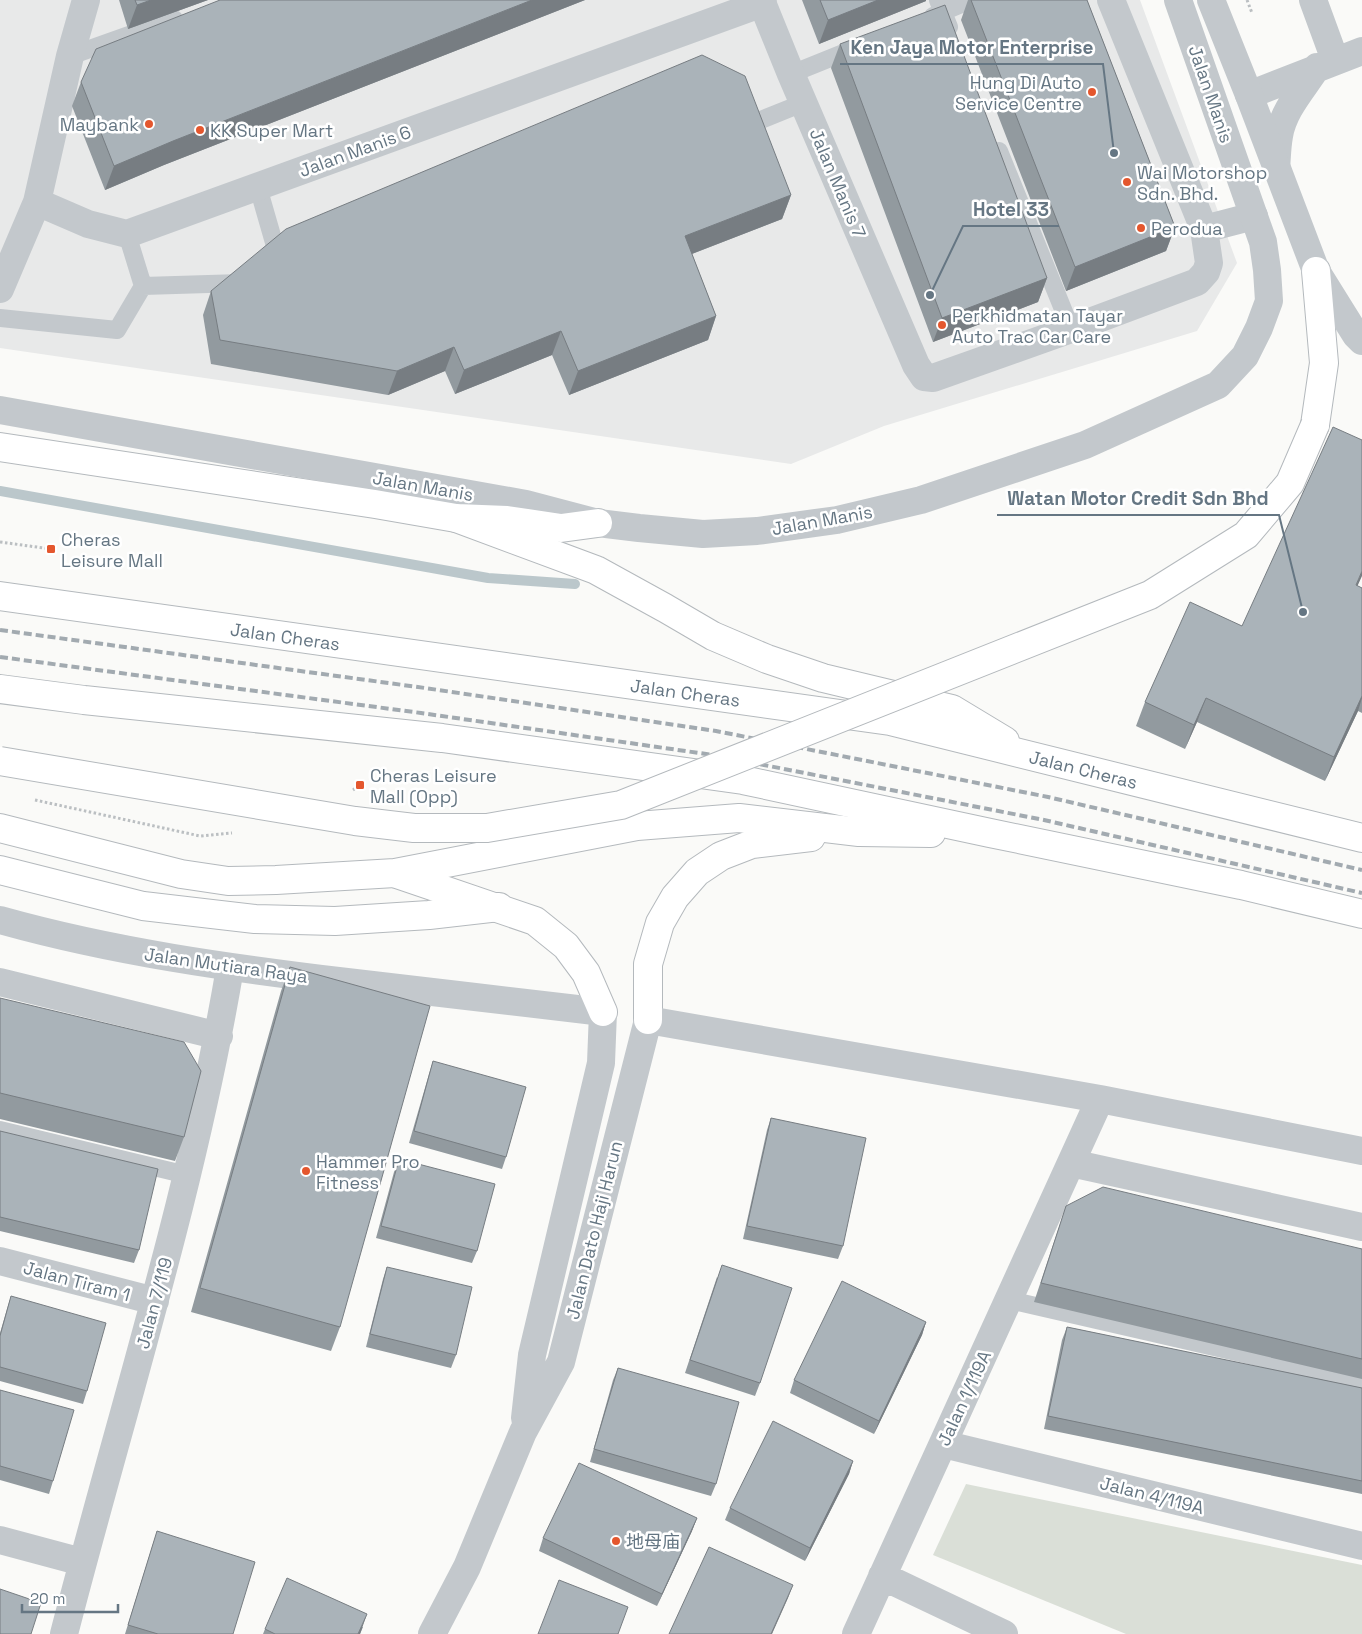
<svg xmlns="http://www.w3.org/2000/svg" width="1362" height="1634" font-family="'Space Grotesk','Noto Sans SC',sans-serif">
	<rect width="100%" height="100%" fill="#fafaf8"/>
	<!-- built -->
	<path fill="#e8e9e9" d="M 0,0 L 1140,0 L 1237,263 L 1197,331 L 884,426 L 791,464 L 0,348 Z"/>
	<!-- green -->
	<path fill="#dadfd7" d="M 966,1484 L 1362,1565 L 1362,1634 L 1126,1634 L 933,1555 Z"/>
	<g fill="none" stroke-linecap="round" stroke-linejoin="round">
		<!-- stream -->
		<path stroke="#bbc7cb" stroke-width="10" d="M 0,491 L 488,578 L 575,584"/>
		<defs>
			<g id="trunk">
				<path d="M 1315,425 L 1324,363 L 1316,271"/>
				<path d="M 0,447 L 375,504 L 456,518 L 507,520 L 561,528 L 598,523"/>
				<path d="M 456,518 L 596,570 L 665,608 L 713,636 L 767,659 L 823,678 L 952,709 L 1005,741"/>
				<path id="s1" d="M 0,596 L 890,721 L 1362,838"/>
				<path d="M 0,689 L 84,700 L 442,738 L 743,780 L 990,833 L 1241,885 L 1362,914"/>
				<path d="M 0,828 L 181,874 L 228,881 L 276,880 L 395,873 L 637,826 L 739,818 L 859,832 L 931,833"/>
				<path d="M 0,870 L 143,906 L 255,919 L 335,921 L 429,915 L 499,907"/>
				<path d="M 397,874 L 535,921 L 566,946 L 586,973 L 603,1012"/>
				<path d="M 648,1020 L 648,964 L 660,923 L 675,897 L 697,872 L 721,856 L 752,844 L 811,837"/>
			</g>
		</defs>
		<!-- trunk casing -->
		<use href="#trunk" stroke="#b4b9bd" stroke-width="30"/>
		<!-- path -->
		<path stroke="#bbbfc2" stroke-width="3" stroke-dasharray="2.5 2.5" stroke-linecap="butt" d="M 1247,0 L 1252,13
			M 0,542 L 51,549
			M 353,790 L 360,785
			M 35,800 L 200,836 L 232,833"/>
		<!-- service -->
		<path stroke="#c3c8cc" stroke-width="18" d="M 938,0 L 949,27
			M 933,16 L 971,0
			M 70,56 L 174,19
			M 791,74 L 858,47
			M 746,126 L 803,103
			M 999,151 L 1071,329
			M 258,187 L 277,253
			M 127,234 L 143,286
			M 0,318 L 117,330 L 143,286 L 241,283
			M 0,1130 L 187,1175
			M 1009,1300 L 1362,1381"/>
		<!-- minor -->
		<path stroke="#c3c8cc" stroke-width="28" d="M 761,0 L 791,74 L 916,365 L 924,377 L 933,378 L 1071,329 L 1197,282 L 1206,272 L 1209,263 L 1204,229 L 1111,0
			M 1313,0 L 1335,60
			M 1249,95 L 1362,51
			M 1276,168 C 1277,158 1277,147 1279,136 C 1283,110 1303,89 1317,67
			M 37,202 L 88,224 L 127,234 L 763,3
			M 1204,229 L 1254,216
			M 0,289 L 37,202 L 70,56 L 86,0
			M 0,920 C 114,952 230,968 347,982 C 432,992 518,1002 603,1012 L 601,1063 L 532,1355 L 525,1418
			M 0,982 L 219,1036
			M 1071,1163 L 1362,1227
			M 0,1261 L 155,1301
			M 943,1444 L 1362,1546
			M 0,1540 L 82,1562
			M 882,1576 L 1004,1634
			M 64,1634 C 121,1413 192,1194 230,968
			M 432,1634 L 467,1567 L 523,1432 L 561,1362 L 648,1020 L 1100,1099 L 1362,1151
			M 856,1634 L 1100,1099"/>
		<!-- tertiary -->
		<path stroke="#c3c8cc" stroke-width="28" d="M 1211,0 L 1249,95 L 1316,271 L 1356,335 L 1362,341
			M 0,410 L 526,504 L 598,523 L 639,528 L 703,534 L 757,531 L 837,520 L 921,500 L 1085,445 L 1218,385 L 1245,356 L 1259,328 L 1269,301 L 1267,270 L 1263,242 L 1178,0"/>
		<!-- trunk -->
		<use href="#trunk" stroke="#fff" stroke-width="28"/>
		<!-- rail -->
		<path stroke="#a2aab0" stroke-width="4" stroke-dasharray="8 4" stroke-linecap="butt" d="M 0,630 L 425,688 L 716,731 L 1048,797 L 1362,870
			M 0,657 L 421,713 L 713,755 L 1044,820 L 1362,893"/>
		<defs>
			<path id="trunk-bridge" d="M 0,761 L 355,821 L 414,828 L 487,828 L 621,805 L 1150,595 L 1246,535 L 1290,483 L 1315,425"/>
		</defs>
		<!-- trunk-bridge casing -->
		<use href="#trunk-bridge" stroke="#b4b9bd" stroke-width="30" stroke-linecap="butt"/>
		<!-- trunk-bridge -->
		<use href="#trunk-bridge" stroke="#fff" stroke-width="28"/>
	</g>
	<!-- wall -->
	<path fill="#929a9f" d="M 119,0 L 208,0 L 128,29 Z
		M 220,0 L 585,0 L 164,165 L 105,190 L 72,106 L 81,82 Z
		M 802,0 L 926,0 L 926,1 L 819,44 Z
		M 968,0 L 1087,0 L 1175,227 L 1166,251 L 1066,291 L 961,20 Z
		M 840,44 L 1047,278 L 1038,302 L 933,342 L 831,68 Z
		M 791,195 L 782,219 L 692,254 L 716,316 L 708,340 L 569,395 L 552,355 L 455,394 L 445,371 L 388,395 L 211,364 L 203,315 L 211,291 Z
		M 1358,586 L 1362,588 L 1362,713 L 1358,711 L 1325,781 L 1197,722 L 1185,749 L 1136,726 L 1145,702 L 1242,626 Z
		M 290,967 L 340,1327 L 331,1351 L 191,1312 L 281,991 Z
		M 0,998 L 184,1137 L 175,1161 L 0,1119 Z
		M 433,1061 L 506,1157 L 502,1169 L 409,1143 L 429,1074 Z
		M 771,1118 L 843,1246 L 838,1259 L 743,1239 L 767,1130 Z
		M 0,1131 L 139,1250 L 134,1263 L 0,1231 Z
		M 399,1159 L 477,1251 L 472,1263 L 376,1238 L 394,1172 Z
		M 1066,1206 L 1362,1249 L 1362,1379 L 1034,1302 Z
		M 387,1267 L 456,1355 L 451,1368 L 366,1347 L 383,1279 Z
		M 717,1277 L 760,1383 L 755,1396 L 685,1373 Z
		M 11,1296 L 87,1391 L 83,1404 L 0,1381 L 0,1333 L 7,1309 Z
		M 926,1322 L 922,1335 L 874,1434 L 790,1393 L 794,1380 Z
		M 1067,1327 L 1362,1388 L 1362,1494 L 1044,1429 L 1062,1340 Z
		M 618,1368 L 716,1484 L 711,1496 L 590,1462 L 613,1380 Z
		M 0,1390 L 53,1481 L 49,1494 L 0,1480 Z
		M 853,1461 L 849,1474 L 805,1561 L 725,1520 L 730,1508 Z
		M 697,1518 L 692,1531 L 657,1606 L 539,1551 L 543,1538 Z
		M 157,1531 L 233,1634 L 125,1634 Z
		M 363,1627 L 360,1634 L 263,1634 L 265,1629 Z"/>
	<!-- shaded-wall -->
	<path fill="#777d82" d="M 151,0 L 208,0 L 128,29 L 137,5 Z
		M 532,0 L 585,0 L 164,165 L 105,190 L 114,166 L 173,141 Z
		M 878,0 L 926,0 L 926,1 L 819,44 L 828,20 Z
		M 791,195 L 782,219 L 676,260 L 685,236 Z
		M 1175,227 L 1166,251 L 1066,291 L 1075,267 Z
		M 1047,278 L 1038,302 L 933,342 L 942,318 Z
		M 716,316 L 708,340 L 569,395 L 578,371 Z
		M 561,331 L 552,355 L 455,394 L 464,370 Z
		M 454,347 L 445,371 L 388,395 L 397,371 Z
		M 1362,571 L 1362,576 L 1347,609 L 1356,585 Z
		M 1362,696 L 1362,698 L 1358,711 L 1325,781 L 1334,757 Z
		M 1206,698 L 1197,722 L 1185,749 L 1194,725 Z
		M 926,1322 L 922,1335 L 874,1434 L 879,1421 Z
		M 853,1461 L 849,1474 L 805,1561 L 810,1548 Z
		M 697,1518 L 692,1531 L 657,1606 L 662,1594 Z
		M 793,1585 L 788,1598 L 772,1634 L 771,1634 Z
		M 367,1614 L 360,1634 L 358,1634 Z"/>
	<!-- building -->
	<path fill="#aab3b9" stroke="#777d82" d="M 135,0 L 151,0 L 137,5 Z
		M 220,0 L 532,0 L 173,141 L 114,166 L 81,82 L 96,49 Z
		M 820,0 L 878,0 L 828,20 Z
		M 971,0 L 1087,0 L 1175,227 L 1075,267 Z
		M 945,5 L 1047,278 L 942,318 L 840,44 Z
		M 702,55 L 745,76 L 791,195 L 685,236 L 716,316 L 578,371 L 561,331 L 464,370 L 454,347 L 397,371 L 220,340 L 211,291 L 286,229 Z
		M 1333,427 L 1362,440 L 1362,571 L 1356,585 L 1362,588 L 1362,696 L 1334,757 L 1206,698 L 1194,725 L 1145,702 L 1190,602 L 1242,626 Z
		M 290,967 L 430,1006 L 340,1327 L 200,1288 Z
		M 0,998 L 184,1042 L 201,1071 L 184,1137 L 0,1093 Z
		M 433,1061 L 526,1087 L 506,1157 L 414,1131 Z
		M 771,1118 L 866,1138 L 843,1246 L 747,1226 Z
		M 0,1131 L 158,1169 L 139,1250 L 0,1217 Z
		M 399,1159 L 495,1184 L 477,1251 L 381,1226 Z
		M 1103,1187 L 1362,1249 L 1362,1359 L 1041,1283 L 1066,1206 Z
		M 722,1265 L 792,1288 L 760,1383 L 690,1360 Z
		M 387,1267 L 472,1287 L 456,1355 L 370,1334 Z
		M 842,1281 L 926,1322 L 879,1421 L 794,1380 Z
		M 11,1296 L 106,1323 L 87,1391 L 0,1367 L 0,1336 Z
		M 1067,1327 L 1362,1388 L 1362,1481 L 1048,1416 Z
		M 618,1368 L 739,1402 L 716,1484 L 594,1449 Z
		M 0,1390 L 74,1410 L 53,1481 L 0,1466 Z
		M 773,1421 L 853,1461 L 810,1548 L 730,1508 Z
		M 579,1463 L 697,1518 L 662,1594 L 543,1538 Z
		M 157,1531 L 255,1562 L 233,1634 L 158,1634 L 128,1625 Z
		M 709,1547 L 793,1585 L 771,1634 L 669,1634 Z
		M 287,1578 L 367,1614 L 358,1634 L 275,1634 L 265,1629 Z
		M 559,1580 L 628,1607 L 618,1634 L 538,1634 Z
		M 0,1589 L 41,1603 L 31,1634 L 0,1634 Z"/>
	<!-- markers -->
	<g fill="#e4572e" stroke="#fff" stroke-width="2">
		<circle cx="1092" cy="92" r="5"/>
		<circle cx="149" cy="124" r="5"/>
		<circle cx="200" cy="130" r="5"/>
		<circle cx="1127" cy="182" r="5"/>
		<circle cx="1141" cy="228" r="5"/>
		<circle cx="942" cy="325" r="5"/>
		<rect x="46" y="544" width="10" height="10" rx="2.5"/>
		<rect x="355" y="780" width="10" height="10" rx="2.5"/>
		<circle cx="306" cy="1171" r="5"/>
		<circle cx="616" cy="1541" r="5"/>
	</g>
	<g text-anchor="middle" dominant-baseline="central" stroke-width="5" stroke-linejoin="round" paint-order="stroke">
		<!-- poi labels -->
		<g font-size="18" fill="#657683" stroke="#fff" text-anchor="start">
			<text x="1082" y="82" text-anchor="end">Hung Di Auto<tspan x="1082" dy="21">Service Centre</tspan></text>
			<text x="139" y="124" text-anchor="end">Maybank</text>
			<text x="210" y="130">KK Super Mart</text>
			<text x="1137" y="172">Wai Motorshop<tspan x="1137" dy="21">Sdn. Bhd.</tspan></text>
			<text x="1151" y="228">Perodua</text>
			<text x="952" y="315">Perkhidmatan Tayar<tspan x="952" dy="21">Auto Trac Car Care</tspan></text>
			<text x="61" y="539">Cheras<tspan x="61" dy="21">Leisure Mall</tspan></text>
			<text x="370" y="775">Cheras Leisure<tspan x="370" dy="21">Mall (Opp)</tspan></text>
			<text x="316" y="1161">Hammer Pro<tspan x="316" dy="21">Fitness</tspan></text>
			<text x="626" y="1541">地母庙</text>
		</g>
		<!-- street labels -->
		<g font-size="18" fill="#657683" stroke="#fff">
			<text transform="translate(1211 94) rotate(71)">Jalan Manis</text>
			<text transform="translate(355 151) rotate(-20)">Jalan Manis 6</text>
			<text transform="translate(838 183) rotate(67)">Jalan Manis 7</text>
			<text transform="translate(423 486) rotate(10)">Jalan Manis</text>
			<text transform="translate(822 520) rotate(-10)">Jalan Manis</text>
			<text stroke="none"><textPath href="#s1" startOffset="288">Jalan Cheras</textPath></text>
			<text stroke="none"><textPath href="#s1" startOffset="692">Jalan Cheras</textPath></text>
			<text stroke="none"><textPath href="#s1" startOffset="1098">Jalan Cheras</textPath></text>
			<text transform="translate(226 965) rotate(8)">Jalan Mutiara Raya</text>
			<text transform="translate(594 1230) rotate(-76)">Jalan Dato Haji Harun</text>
			<text transform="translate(77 1281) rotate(15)">Jalan Tiram 1</text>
			<text transform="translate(154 1303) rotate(-75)">Jalan 7/119</text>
			<text transform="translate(964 1398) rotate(-65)">Jalan 1/119A</text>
			<text transform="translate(1152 1495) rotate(14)">Jalan 4/119A</text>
		</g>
	</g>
	<!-- callouts -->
	<path fill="none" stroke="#657683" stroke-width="2" d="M1114 153L1103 64H840M930 295L963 226H1059M1303 612L1279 515H997"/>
	<g fill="#657683" stroke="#fff" stroke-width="2">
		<circle cx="1114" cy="153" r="5"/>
		<circle cx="930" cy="295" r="5"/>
		<circle cx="1303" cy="612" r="5"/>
	</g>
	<g font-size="19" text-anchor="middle" font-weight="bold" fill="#657683" stroke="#fff" stroke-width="5" stroke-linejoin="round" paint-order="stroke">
		<text x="972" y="54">Ken Jaya Motor Enterprise</text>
		<text x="1011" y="216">Hotel 33</text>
		<text x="1138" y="505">Watan Motor Credit Sdn Bhd</text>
	</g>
	<!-- scale -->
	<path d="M22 1604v8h96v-8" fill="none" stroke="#657683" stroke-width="2.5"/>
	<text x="30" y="1604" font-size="15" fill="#657683" stroke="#ffffff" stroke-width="4" paint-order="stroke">20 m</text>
</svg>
